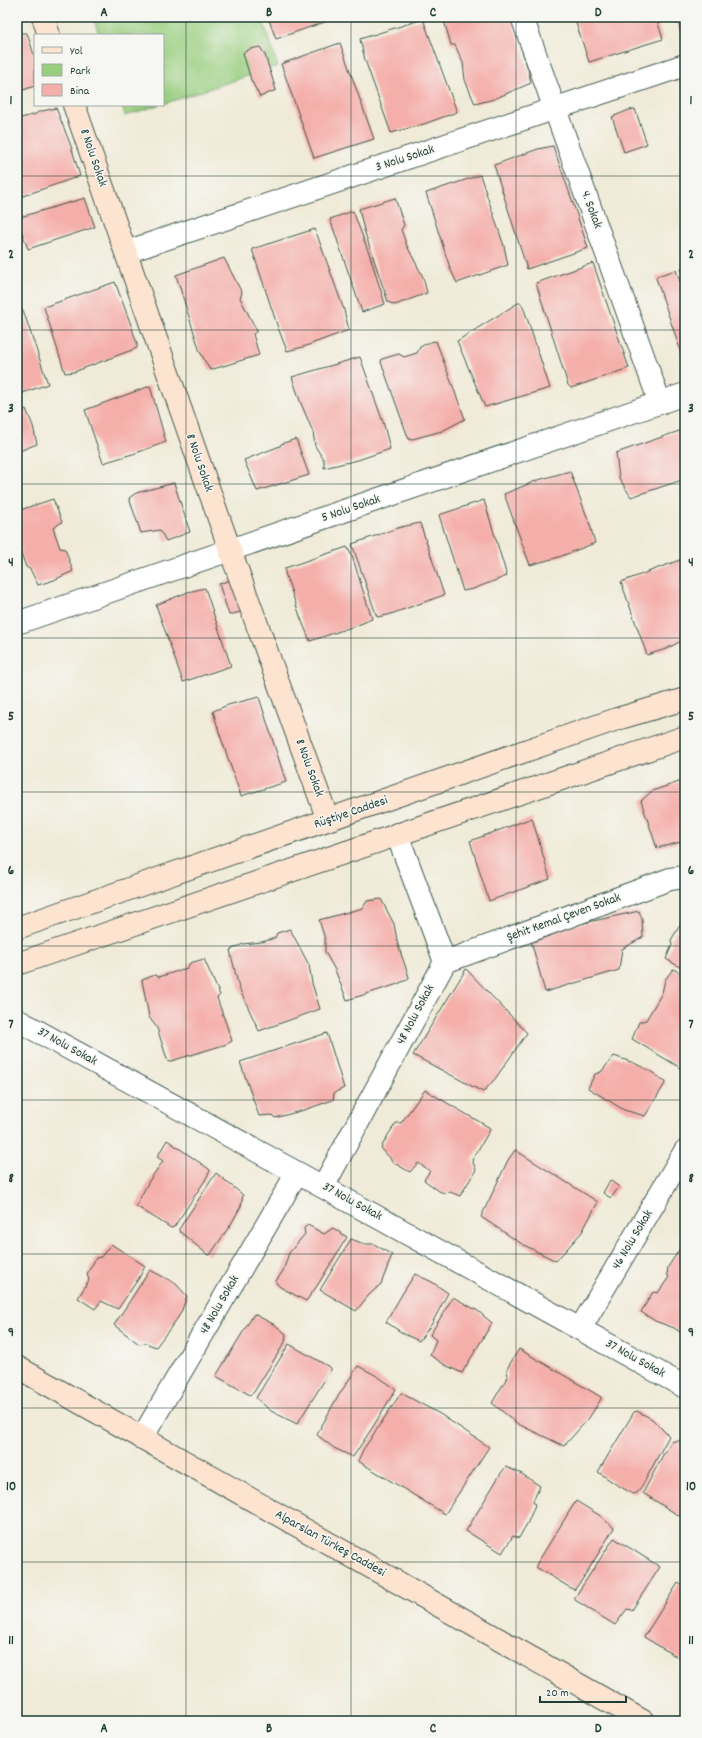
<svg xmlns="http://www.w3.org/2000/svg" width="702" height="1738" font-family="Dekko,sans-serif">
	<rect width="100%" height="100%" fill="#f6f6f2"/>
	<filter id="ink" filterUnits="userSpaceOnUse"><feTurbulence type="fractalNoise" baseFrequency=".025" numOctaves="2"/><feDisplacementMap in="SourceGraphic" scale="8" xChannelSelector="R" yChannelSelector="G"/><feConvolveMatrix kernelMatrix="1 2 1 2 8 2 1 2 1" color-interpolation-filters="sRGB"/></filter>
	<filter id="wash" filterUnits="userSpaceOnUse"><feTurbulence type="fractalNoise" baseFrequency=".012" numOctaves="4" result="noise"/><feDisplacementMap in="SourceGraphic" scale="16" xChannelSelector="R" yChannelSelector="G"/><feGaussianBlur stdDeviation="0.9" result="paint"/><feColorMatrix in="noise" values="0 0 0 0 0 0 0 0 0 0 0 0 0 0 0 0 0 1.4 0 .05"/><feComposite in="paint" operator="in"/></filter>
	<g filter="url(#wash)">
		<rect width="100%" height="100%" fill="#f0ebd8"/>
		<!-- green -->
		<path fill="#99ce7f" stroke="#5c865a" d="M 93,17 L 262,17 L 278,66 L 163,104 L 163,35 L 99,35 Z
			M 122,105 L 159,105 L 125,116 Z"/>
		<g id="blocks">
			<!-- building -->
			<path fill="#f5afaa" d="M 268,17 L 329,17 L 330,20 L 276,39 Z
				M 443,17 L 511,17 L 528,69 L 531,83 L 494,99 L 475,104 L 465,80 L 463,63 L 455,45 L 451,45 Z
				M 574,17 L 656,17 L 663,39 L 589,62 Z
				M 677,17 L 685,17 L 685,34 L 681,33 Z
				M 423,19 L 457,112 L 424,124 L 391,133 L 365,60 L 360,39 Z
				M 17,33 L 27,33 L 35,58 L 35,86 L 17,92 Z
				M 340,43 L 374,139 L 314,158 L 281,64 Z
				M 260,47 L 265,55 L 276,90 L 260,97 L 251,80 L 243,53 L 250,49 Z
				M 56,108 L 71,146 L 80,176 L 17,198 L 17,119 L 36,114 L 38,112 Z
				M 635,109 L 647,144 L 624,152 L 612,117 L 629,110 Z
				M 553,146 L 571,197 L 588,248 L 527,269 L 494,165 L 538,149 Z
				M 480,175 L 504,246 L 508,265 L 457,283 L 450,268 L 426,193 Z
				M 85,198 L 95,227 L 28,249 L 17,218 Z
				M 395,198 L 404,225 L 401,230 L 407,246 L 423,277 L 427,293 L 395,305 L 388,302 L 364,230 L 359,209 Z
				M 353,211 L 370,256 L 385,304 L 362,312 L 330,219 Z
				M 315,229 L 344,310 L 349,330 L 303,347 L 287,351 L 277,325 L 252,249 Z
				M 224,258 L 242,293 L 240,298 L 257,331 L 253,334 L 259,355 L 210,370 L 200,352 L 176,275 Z
				M 593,263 L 629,368 L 571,388 L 568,385 L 536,283 Z
				M 685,268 L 685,281 L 681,269 Z
				M 676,270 L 685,296 L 685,357 L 683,358 L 656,278 L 657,276 Z
				M 115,282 L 131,325 L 137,344 L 137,348 L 74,372 L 65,373 L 44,307 Z
				M 518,303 L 521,303 L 525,312 L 550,388 L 485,407 L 457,341 Z
				M 23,310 L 48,384 L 17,395 L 17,312 Z
				M 436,341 L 465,419 L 442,431 L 409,440 L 381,362 L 382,359 L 399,354 L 404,357 L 417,353 L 420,347 L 430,342 Z
				M 360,357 L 384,425 L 390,449 L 358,460 L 324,468 L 324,460 L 315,446 L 313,432 L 300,401 L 292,377 Z
				M 150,386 L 166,442 L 136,453 L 103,463 L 85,410 Z
				M 26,409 L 33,426 L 37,444 L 17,452 L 17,412 Z
				M 685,429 L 685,479 L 631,497 L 619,478 L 616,453 Z
				M 296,439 L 309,475 L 257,491 L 244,460 L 280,446 L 281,444 Z
				M 570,471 L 590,525 L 595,543 L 559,557 L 530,565 L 504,494 L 538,480 Z
				M 174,483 L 190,532 L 166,541 L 160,530 L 141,533 L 129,498 L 136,493 Z
				M 53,499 L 62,522 L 53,528 L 60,548 L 65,549 L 73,571 L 54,580 L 38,585 L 30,569 L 26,567 L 17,542 L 17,511 Z
				M 484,500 L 507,576 L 473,589 L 463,591 L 439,515 Z
				M 420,523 L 444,595 L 388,615 L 377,617 L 352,544 L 401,527 Z
				M 347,547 L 352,556 L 372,619 L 358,625 L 310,641 L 301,619 L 285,573 L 285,568 Z
				M 685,558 L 685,639 L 666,649 L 647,655 L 621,582 Z
				M 236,578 L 248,610 L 229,615 L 219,584 Z
				M 205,588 L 231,666 L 183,682 L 156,605 L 188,592 Z
				M 259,697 L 286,782 L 241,796 L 220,735 L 213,711 L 228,705 Z
				M 685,780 L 685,841 L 657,848 L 641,801 L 652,791 Z
				M 532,818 L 550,879 L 489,901 L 470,841 Z
				M 381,899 L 394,924 L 398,945 L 409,977 L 409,979 L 395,985 L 347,1000 L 335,970 L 325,952 L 325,939 L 319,920 L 363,908 L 367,901 Z
				M 639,911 L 642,919 L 643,937 L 622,949 L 619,970 L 545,992 L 530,937 L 552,930 Z
				M 685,917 L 685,970 L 666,959 L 672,945 L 671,940 Z
				M 290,929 L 309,965 L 312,983 L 320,1009 L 259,1031 L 239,988 L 230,950 L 243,944 L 262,942 L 275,938 L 277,933 Z
				M 204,959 L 220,995 L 217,998 L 232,1041 L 227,1044 L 168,1062 L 157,1028 L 149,1017 L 142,980 L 155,975 L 159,977 L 187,968 L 190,963 Z
				M 466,969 L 527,1033 L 495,1079 L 483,1092 L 413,1055 Z
				M 673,969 L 685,975 L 684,1070 L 632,1039 L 639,1022 L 646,1020 L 662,993 L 665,980 Z
				M 327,1033 L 344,1088 L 334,1093 L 333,1100 L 304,1110 L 275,1118 L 272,1115 L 259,1116 L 240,1062 Z
				M 614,1056 L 634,1063 L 650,1071 L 666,1082 L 645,1116 L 624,1110 L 588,1088 L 595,1074 L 601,1072 Z
				M 425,1090 L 490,1128 L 490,1130 L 472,1160 L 476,1170 L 460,1196 L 450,1192 L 444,1193 L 439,1191 L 424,1180 L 430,1171 L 418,1163 L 410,1172 L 392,1162 L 390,1158 L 381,1148 L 388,1135 L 396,1123 L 401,1123 Z
				M 167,1140 L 209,1169 L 210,1171 L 204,1182 L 174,1227 L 171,1228 L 136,1206 L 149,1181 L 163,1161 L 157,1157 Z
				M 515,1150 L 598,1202 L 582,1232 L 556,1261 L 522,1244 L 481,1217 L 508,1160 Z
				M 216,1173 L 243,1195 L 241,1206 L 231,1224 L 210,1255 L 208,1255 L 179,1231 L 179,1229 Z
				M 610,1180 L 619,1187 L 611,1198 L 603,1193 Z
				M 308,1225 L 324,1234 L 333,1228 L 347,1237 L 317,1286 L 306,1301 L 280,1287 L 277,1284 L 276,1281 L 283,1271 L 289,1253 L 305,1234 L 304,1228 Z
				M 351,1239 L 364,1244 L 374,1244 L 392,1255 L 381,1284 L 368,1296 L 356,1311 L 320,1290 Z
				M 111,1244 L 145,1266 L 139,1278 L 118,1309 L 101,1301 L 95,1309 L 78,1298 L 89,1280 L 87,1274 L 96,1258 L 101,1257 Z
				M 681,1247 L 685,1250 L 685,1335 L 674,1328 L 655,1321 L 641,1312 L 653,1292 L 658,1293 L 669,1277 L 667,1274 L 668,1267 Z
				M 150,1270 L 175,1283 L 187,1296 L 182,1310 L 177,1319 L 156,1347 L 145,1343 L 139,1344 L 114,1325 Z
				M 415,1274 L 432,1282 L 448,1293 L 431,1325 L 419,1341 L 404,1334 L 386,1322 L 401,1296 Z
				M 453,1297 L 478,1311 L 492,1323 L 462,1373 L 445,1365 L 430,1355 L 436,1340 L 430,1335 Z
				M 254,1314 L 275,1325 L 286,1334 L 285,1342 L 254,1392 L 250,1395 L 216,1376 Z
				M 289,1344 L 331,1368 L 331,1370 L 297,1424 L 271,1411 L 256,1398 Z
				M 519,1349 L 601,1397 L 601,1399 L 589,1418 L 564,1446 L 518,1424 L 492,1403 L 508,1376 L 507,1372 L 508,1367 Z
				M 358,1366 L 377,1376 L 396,1389 L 374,1425 L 353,1457 L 334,1448 L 317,1435 L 335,1401 Z
				M 401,1393 L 440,1414 L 489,1447 L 445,1514 L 358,1461 L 363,1450 Z
				M 637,1411 L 652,1419 L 669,1436 L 641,1488 L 637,1493 L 633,1494 L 614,1483 L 598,1472 L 634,1412 Z
				M 673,1441 L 685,1441 L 685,1511 L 681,1517 L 643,1493 L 663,1455 Z
				M 506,1467 L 522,1474 L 540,1486 L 533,1501 L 535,1505 L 528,1522 L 519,1538 L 513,1536 L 502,1553 L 466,1531 L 501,1473 Z
				M 576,1501 L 599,1515 L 614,1528 L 582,1580 L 574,1590 L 536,1567 L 536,1565 Z
				M 614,1538 L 660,1567 L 632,1610 L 627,1609 L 615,1625 L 575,1600 L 575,1597 Z
				M 678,1583 L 685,1587 L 685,1662 L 644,1637 Z"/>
		</g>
	</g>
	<g filter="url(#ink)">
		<use href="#blocks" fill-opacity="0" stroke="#3e574d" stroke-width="1"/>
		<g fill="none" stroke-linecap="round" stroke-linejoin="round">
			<defs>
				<path id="street" d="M 522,17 L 660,403
					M 126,252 L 685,65
					M 17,623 L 685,394
					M 445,962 L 670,879 L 685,877
					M 17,1020 L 323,1187 L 685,1387
					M 323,1187 L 445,962 L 397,834
					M 580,1329 L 685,1151
					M 142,1438 L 297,1173"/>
				<path id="secondary" d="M 43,17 L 49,35
					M 74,105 L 230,550 L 328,820
					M 17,928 L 617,719 L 685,699
					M 17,964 L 685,737
					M 17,1367 L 643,1721"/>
			</defs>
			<!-- street casing -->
			<use href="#street" stroke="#3e574d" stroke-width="24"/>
			<!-- secondary casing -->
			<use href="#secondary" stroke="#3e574d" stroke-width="24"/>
			<!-- street -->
			<use href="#street" stroke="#fff" stroke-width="22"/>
			<!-- secondary -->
			<use href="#secondary" stroke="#fde4d1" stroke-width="22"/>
		</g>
	</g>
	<!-- grid -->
	<path fill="none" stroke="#1f3d34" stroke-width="1" stroke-opacity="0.55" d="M 186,17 L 186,1721M 351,17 L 351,1721M 516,17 L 516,1721M 17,176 L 685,176M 17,330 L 685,330M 17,484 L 685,484M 17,638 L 685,638M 17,792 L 685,792M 17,946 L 685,946M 17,1100 L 685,1100M 17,1254 L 685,1254M 17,1408 L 685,1408M 17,1562 L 685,1562"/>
	<g text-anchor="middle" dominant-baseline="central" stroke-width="3" stroke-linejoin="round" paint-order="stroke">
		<!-- street labels -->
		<g font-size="13" fill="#1f3d34" stroke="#f6f6f2">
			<text transform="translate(93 158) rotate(71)">8 Nolu Sokak</text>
			<text transform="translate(405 159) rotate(-18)">3 Nolu Sokak</text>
			<text transform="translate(591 210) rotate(70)">4. Sokak</text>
			<text transform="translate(199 463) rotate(71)">8 Nolu Sokak</text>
			<text transform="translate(351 509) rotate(-19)">5 Nolu Sokak</text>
			<text transform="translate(309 768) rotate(70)">8 Nolu Sokak</text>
			<text transform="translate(351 813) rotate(-19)">Rüştiye Caddesi</text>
			<text transform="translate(564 918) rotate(-20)">Şehit Kemal Çeven Sokak</text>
			<text transform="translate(416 1015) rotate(-62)">48 Nolu Sokak</text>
			<text transform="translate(67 1047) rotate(29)">37 Nolu Sokak</text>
			<text transform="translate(352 1202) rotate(29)">37 Nolu Sokak</text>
			<text transform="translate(633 1240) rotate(-59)">46 Nolu Sokak</text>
			<text transform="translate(220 1305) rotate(-60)">48 Nolu Sokak</text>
			<text transform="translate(635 1359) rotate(29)">37 Nolu Sokak</text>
			<text transform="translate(330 1544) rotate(29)">Alparslan Türkeş Caddesi</text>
		</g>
	</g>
	<!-- margin -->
	<rect width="702" height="1738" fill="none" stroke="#f6f6f2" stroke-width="44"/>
	<!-- legend -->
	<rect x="34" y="34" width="130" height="72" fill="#f6f6f2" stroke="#a0aca6"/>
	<rect x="42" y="47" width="20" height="6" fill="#fde4d1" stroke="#a0aca6"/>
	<text x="70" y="54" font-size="12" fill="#1f3d34">Yol</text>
	<rect x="42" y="64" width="20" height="12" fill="#99ce7f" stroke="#a0aca6"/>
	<text x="70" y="74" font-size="12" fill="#1f3d34">Park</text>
	<rect x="42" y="84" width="20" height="12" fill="#f5afaa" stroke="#a0aca6"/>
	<text x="70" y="94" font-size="12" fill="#1f3d34">Bina</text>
	<!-- scale -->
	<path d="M540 1696v6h86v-6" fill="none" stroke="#1f3d34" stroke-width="2"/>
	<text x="546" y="1696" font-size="12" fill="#1f3d34" stroke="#f6f6f2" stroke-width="3" paint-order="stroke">20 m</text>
	<rect x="22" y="22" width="658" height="1694" fill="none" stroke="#1f3d34" stroke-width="1.5"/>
	<g font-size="13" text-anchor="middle" font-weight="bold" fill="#1f3d34">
		<text x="104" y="16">A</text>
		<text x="269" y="16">B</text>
		<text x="433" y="16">C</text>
		<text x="598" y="16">D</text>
		<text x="11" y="104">1</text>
		<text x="691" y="104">1</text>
		<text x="11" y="258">2</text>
		<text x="691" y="258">2</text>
		<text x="11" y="412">3</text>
		<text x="691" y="412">3</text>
		<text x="11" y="566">4</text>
		<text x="691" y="566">4</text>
		<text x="11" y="720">5</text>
		<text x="691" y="720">5</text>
		<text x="11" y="874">6</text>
		<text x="691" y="874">6</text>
		<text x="11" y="1028">7</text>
		<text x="691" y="1028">7</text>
		<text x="11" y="1182">8</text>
		<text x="691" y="1182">8</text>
		<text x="11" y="1336">9</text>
		<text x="691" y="1336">9</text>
		<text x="11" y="1490">10</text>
		<text x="691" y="1490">10</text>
		<text x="11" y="1644">11</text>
		<text x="691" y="1644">11</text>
		<text x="104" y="1732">A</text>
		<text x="269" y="1732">B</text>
		<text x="433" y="1732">C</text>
		<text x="598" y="1732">D</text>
	</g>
</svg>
